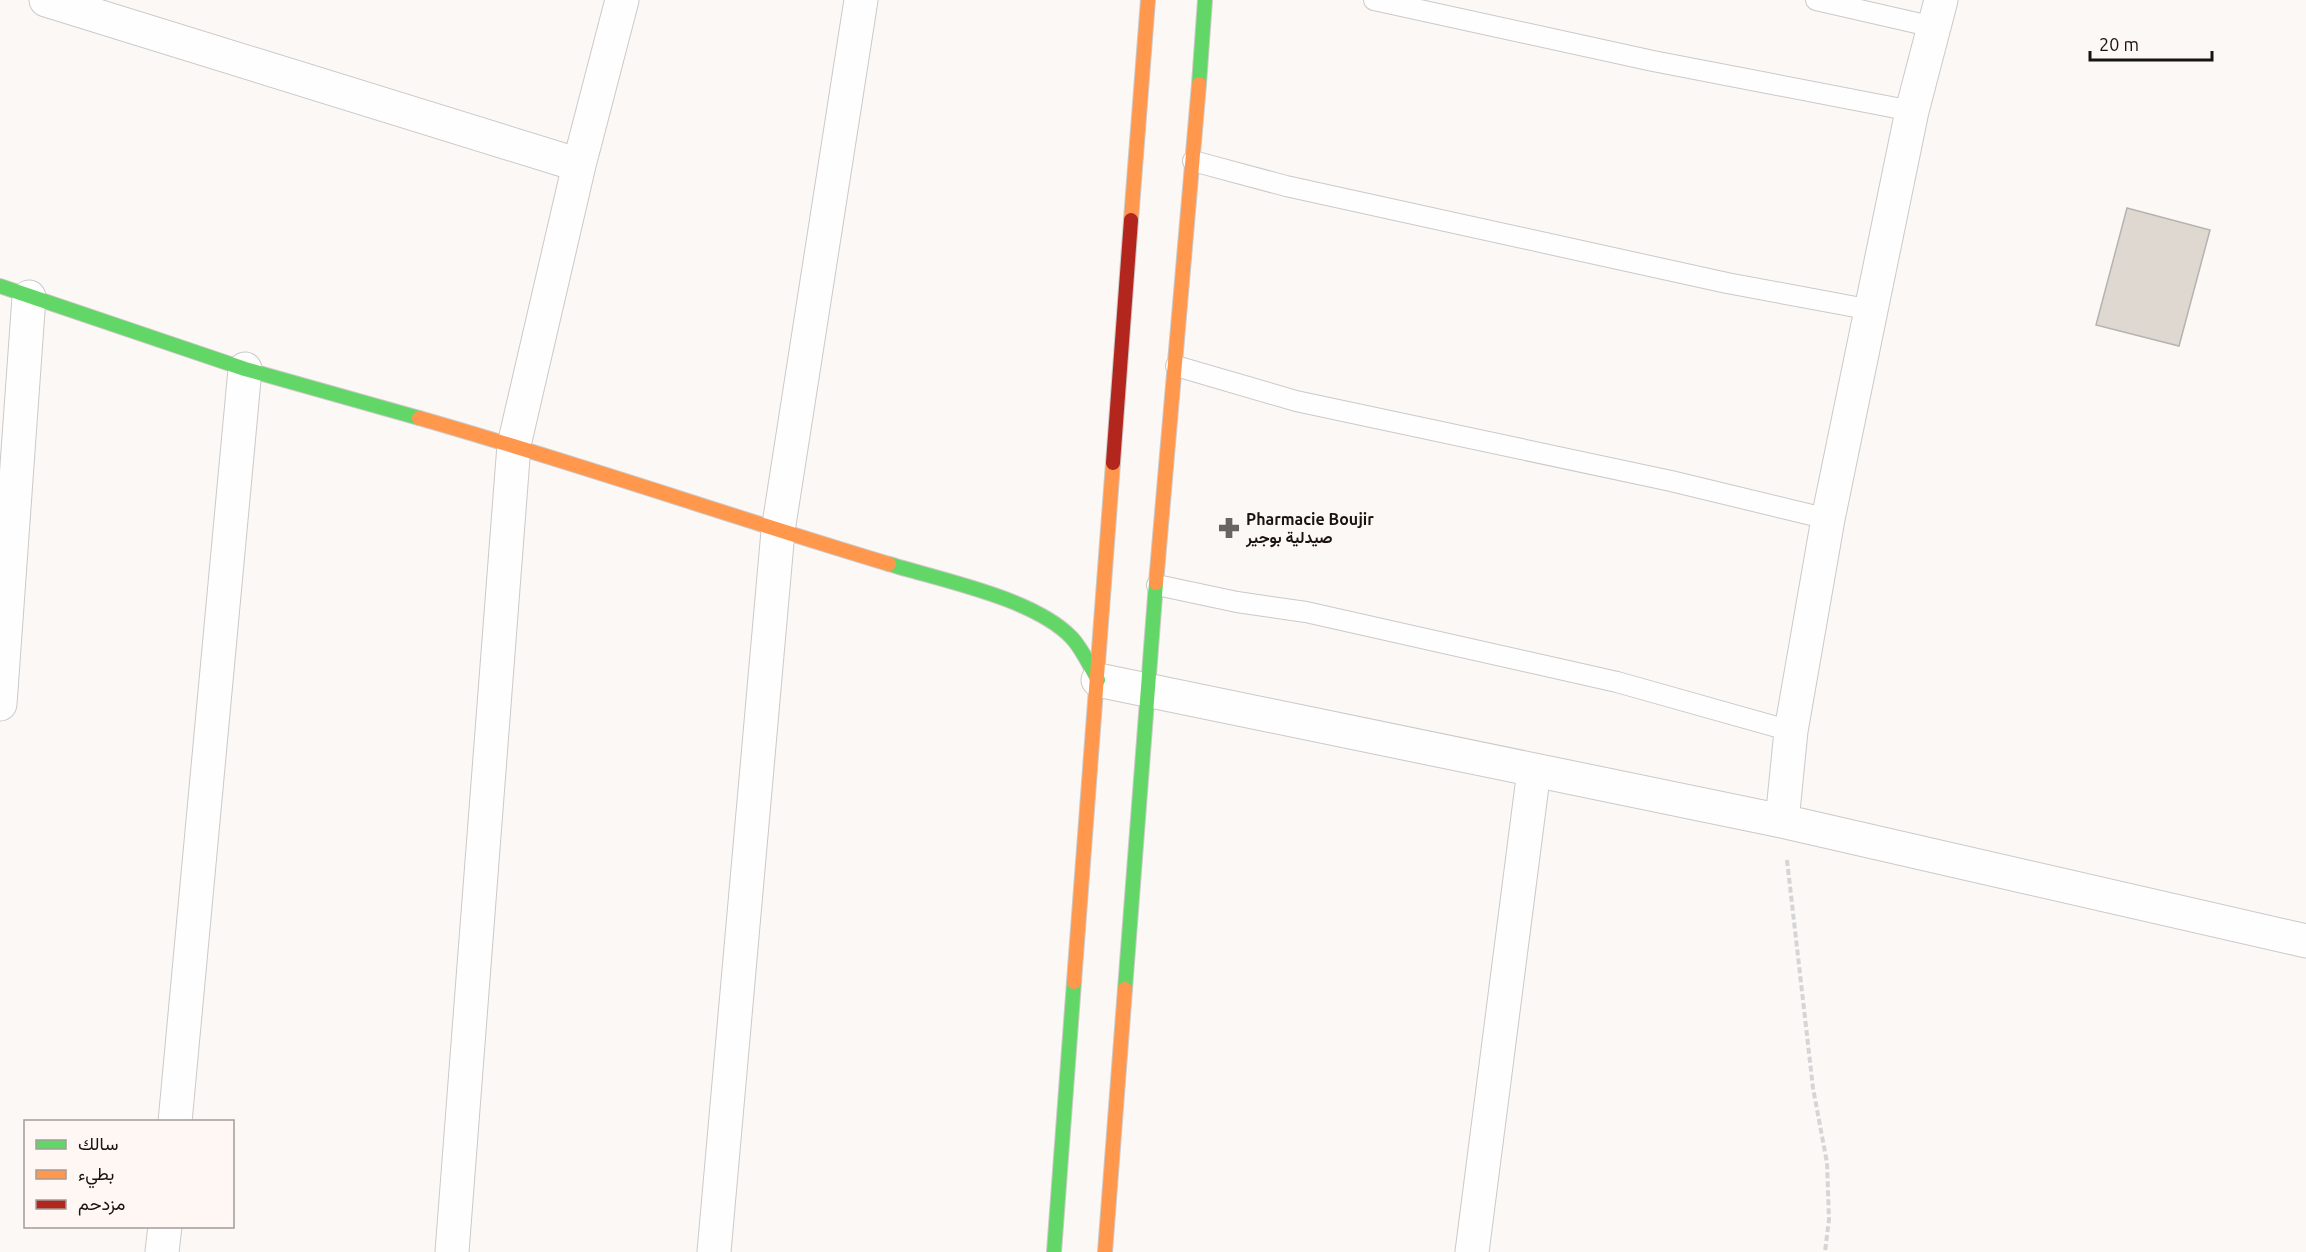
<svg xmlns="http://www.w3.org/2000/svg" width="2306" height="1252" font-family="Ubuntu,Vazirmatn,sans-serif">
	<rect width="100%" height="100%" fill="#fbf8f6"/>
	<!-- building -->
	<path fill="#dfd8d0" stroke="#b5b3b0" stroke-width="1.5" d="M 2127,208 L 2210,230 L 2179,346 L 2096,325 Z"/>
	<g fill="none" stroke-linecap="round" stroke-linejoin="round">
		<defs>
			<path id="lane" d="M 1374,0 L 1653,61 L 1912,111
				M 1816,0 L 1934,27
				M 1193,161 L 1286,186 L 1727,283 L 1872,310
				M 1176,366 L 1296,401 L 1671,481 L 1828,519
				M 1157,585 L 1237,602 L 1306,612 L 1617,682 L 1791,731"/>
			<path id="street" d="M 46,0 L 579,165
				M 1098,680 L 1782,821 L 2306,941
				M 0,704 L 29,297
				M 1782,821 L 1791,731 L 1828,519 L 1912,111 L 1941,0
				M 175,1122 L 245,369
				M 162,1252 L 165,1226
				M 452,1252 L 514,445 L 579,165 L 622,0
				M 714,1252 L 778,531 L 861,0
				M 1472,1252 L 1534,770"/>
			<path id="fast" d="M 1199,84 L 1205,0
				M 0,286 L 245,369 L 419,418
				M 889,564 C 941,580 1033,598 1071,637 C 1082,648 1090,667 1098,680
				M 1125,989 L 1156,583
				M 1054,1252 L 1074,982"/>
			<path id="slow" d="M 1131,220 L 1148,0
				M 419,418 C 577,463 732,517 889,564
				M 1156,583 L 1199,84
				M 1074,982 L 1113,463
				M 1105,1252 L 1125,989"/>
			<path id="jam" d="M 1113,463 L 1131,220"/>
		</defs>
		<!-- lane casing -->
		<use href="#lane" stroke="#ccc9c7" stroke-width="22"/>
		<!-- street casing -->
		<use href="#street" stroke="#ccc9c7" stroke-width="35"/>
		<!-- fast casing -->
		<use href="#fast" stroke="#ccc9c7" stroke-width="16"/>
		<!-- slow casing -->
		<use href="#slow" stroke="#ccc9c7" stroke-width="16"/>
		<!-- jam casing -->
		<use href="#jam" stroke="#ccc9c7" stroke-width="16"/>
		<!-- path -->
		<path stroke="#d6d5d5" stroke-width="4" stroke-dasharray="6 3" stroke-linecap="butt" d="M 1787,860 L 1813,1088 L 1827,1163 L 1829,1219 L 1825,1252"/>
		<!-- lane -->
		<use href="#lane" stroke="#fefefe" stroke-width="20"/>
		<!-- street -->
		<use href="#street" stroke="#fefefe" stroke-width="33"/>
		<!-- fast -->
		<use href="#fast" stroke="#63d668" stroke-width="14"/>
		<!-- slow -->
		<use href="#slow" stroke="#ff974d" stroke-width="14"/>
		<!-- jam -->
		<use href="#jam" stroke="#b3261e" stroke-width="14"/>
	</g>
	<!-- icons -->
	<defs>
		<symbol id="pharmacy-bare" viewBox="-9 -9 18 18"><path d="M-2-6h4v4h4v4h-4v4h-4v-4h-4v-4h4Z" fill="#676462" stroke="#fef7f3" stroke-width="2.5" paint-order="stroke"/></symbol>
	</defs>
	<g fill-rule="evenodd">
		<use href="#pharmacy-bare" x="1214" y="513" width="30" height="30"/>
	</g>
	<g text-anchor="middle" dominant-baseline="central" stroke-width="4.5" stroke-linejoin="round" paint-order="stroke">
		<!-- poi labels -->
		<g font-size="16" font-weight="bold" fill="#181412" stroke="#fef7f3" text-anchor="start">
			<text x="1246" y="519">Pharmacie Boujir<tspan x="1246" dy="18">صيدلية بوجير</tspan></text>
		</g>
	</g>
	<!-- legend -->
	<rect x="24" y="1120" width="210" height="108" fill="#fef7f3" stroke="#a29c99" stroke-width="1.5"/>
	<rect x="36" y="1140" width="30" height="9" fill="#63d668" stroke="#a29c99" stroke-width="1.5"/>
	<text x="78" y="1150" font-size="18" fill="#181412">سالك</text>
	<rect x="36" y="1170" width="30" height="9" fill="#ff974d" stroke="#a29c99" stroke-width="1.5"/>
	<text x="78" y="1180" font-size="18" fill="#181412">بطيء</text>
	<rect x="36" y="1200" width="30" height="9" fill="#b3261e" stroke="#a29c99" stroke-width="1.5"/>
	<text x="78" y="1210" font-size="18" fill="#181412">مزدحم</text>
	<!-- scale -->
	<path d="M2090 51v9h122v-9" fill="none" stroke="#181412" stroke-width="3"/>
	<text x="2099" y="51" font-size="18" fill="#181412" stroke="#fef7f3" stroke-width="4.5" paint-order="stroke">20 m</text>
</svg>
